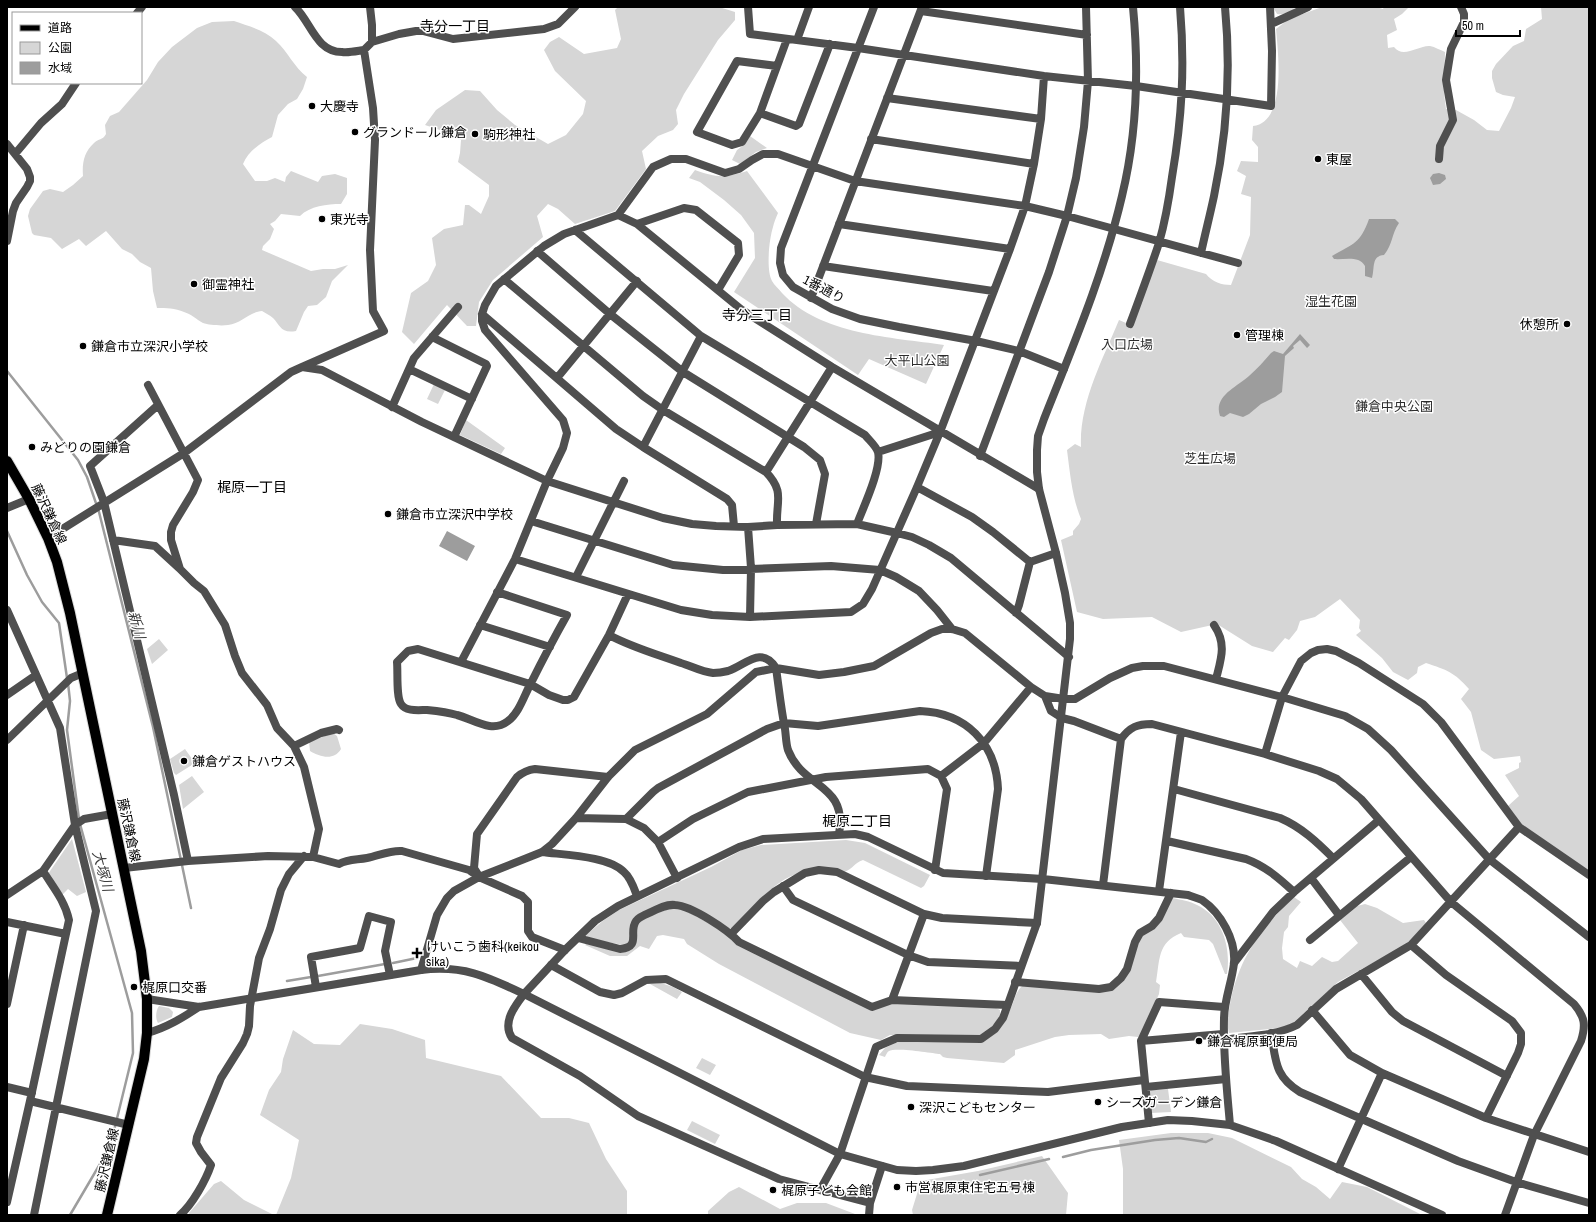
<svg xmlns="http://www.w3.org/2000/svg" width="1596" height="1222" font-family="'Archivo Narrow','Noto Sans JP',sans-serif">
	<rect width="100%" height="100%" fill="#fff"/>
	<!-- green -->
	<path fill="#d6d6d6" d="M 618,7 L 719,7 L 735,12 L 735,20 L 718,40 L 684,94 L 676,110 L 678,124 L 673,130 L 658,136 L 642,151 L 646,169 L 615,211 L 575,224 L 558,209 L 548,204 L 537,216 L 543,237 L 493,280 L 479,302 L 476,326 L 467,326 L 447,305 L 414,344 L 402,332 L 411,293 L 428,281 L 436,265 L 432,238 L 444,229 L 463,225 L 465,205 L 469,205 L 481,214 L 489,196 L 489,185 L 458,162 L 460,153 L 461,140 L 446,132 L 425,125 L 436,110 L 465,90 L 480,91 L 497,110 L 515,125 L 548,144 L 566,135 L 583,114 L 586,101 L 555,71 L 544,50 L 550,42 L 559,37 L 584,54 L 617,48 L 621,39 L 615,10 Z
		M 1273,7 L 1295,7 C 1292,12 1283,15 1277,14 Z
		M 1322,7 L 1376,7 L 1383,9 L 1384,7 L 1409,7 L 1402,14 L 1394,19 L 1397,30 L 1387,35 L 1388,48 L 1394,47 C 1403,59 1419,45 1430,46 C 1435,47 1440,50 1445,52 L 1444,94 L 1446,109 L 1456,110 L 1474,120 L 1487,130 L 1499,131 L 1511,108 L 1515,97 L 1503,95 L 1496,92 L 1492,78 L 1492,71 L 1496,64 L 1513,46 L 1524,41 L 1526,29 L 1542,19 L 1541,7 L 1589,7 L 1589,870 L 1553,848 L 1522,825 L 1508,806 L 1519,796 L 1505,775 L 1519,768 L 1519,763 L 1521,762 L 1520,756 L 1494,759 L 1481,750 L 1471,712 L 1461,699 L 1469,689 C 1454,672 1447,670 1426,663 L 1418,667 L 1417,673 L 1408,680 L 1393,672 L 1382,658 L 1356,635 L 1361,631 L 1359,628 L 1360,620 L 1340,599 L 1315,617 L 1300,621 L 1297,630 L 1289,640 L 1285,638 L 1273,652 L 1252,646 L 1217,624 L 1181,632 L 1152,617 L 1103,619 L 1077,612 L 1061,540 L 1073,535 L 1073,531 L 1079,524 L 1081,519 C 1072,497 1070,473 1067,450 L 1075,444 L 1081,447 C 1079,403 1103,359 1119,320 L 1126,323 L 1157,260 L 1206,274 C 1212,282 1222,285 1231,285 L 1250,235 L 1251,197 L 1241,194 L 1246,176 L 1237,171 L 1241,161 L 1258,162 L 1258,147 L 1252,140 L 1253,126 C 1287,122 1278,53 1276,29 L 1289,19 Z
		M 234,21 C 248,26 265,30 276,41 C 288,52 294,67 307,77 L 303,89 L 297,99 L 288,104 L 278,115 L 272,137 C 261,143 248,151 243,164 L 255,181 L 267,181 L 275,178 L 285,182 L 286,177 L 291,171 L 318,182 L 322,176 L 335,174 L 347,178 L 347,194 L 341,204 C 327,204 310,206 300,216 L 281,214 L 275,221 L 270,224 L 274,229 L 270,239 L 263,246 L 262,250 L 311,271 L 323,269 L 335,269 L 348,265 L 332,281 L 326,297 L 317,305 L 308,306 L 304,312 L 296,331 C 281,334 280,325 273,318 C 270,315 265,313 262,311 C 249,312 241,324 228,325 C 221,326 209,325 203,323 C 196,319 191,314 184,312 C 175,308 166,308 157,308 L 153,291 L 151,268 L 140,262 L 132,254 L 122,249 L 106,231 L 86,246 L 79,239 L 62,249 L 51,238 L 34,235 L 32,233 L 28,216 L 30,209 L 43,191 L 50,189 L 63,192 L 73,185 L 83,176 C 82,163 84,152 94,143 C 99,138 102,141 106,134 L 105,125 L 110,116 L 119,112 L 147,80 L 158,62 L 172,47 L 197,28 L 212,22 Z
		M 750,136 L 767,148 L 756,152 L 740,164 L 732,160 L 737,150 L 745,144 Z
		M 695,170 C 717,178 725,178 747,171 L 778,213 C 776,218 774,222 773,227 C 769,240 766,270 772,281 C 774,285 779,289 782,293 C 821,335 891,337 944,345 L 926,384 L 869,359 L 858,375 L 734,292 L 755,258 L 754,233 L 741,215 L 724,200 L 700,182 L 689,178 Z
		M 434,384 L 445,390 L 438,404 L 427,399 Z
		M 466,420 L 505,448 L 501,454 L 460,435 Z
		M 159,639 L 168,650 L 152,664 L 147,649 Z
		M 333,733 L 337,736 L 341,749 C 334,761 320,757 310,751 L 309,742 Z
		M 185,749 L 195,763 L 176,775 L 174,773 L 170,759 Z
		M 192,776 L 204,792 L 183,809 L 179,785 Z
		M 72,839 L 86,892 L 77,896 L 68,889 L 62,895 L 48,874 Z
		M 846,840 L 865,843 L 930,875 L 924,886 L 921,888 L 863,860 C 854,863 853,869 844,872 C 831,873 810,871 797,874 C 776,879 748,912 732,928 L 727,928 L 682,903 L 644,911 L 629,942 L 624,945 L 588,939 L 586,935 L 604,920 L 619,910 L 711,867 L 742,850 L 761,845 Z
		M 1294,897 L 1301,902 L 1289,916 L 1288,927 L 1284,932 L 1282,948 L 1283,959 L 1297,968 L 1300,961 L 1312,966 L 1322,957 L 1332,962 L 1338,961 L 1358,943 L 1340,920 L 1353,907 L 1365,904 L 1377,908 L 1403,923 L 1424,920 L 1426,923 L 1411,940 L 1400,948 L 1338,982 L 1293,1023 L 1281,1028 L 1229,1033 C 1226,1022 1229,1010 1231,999 C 1241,954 1262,928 1294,897 Z
		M 1173,898 C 1181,900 1190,901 1197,905 C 1223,917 1231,948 1227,974 L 1225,974 L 1213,944 L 1209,940 L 1184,937 L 1181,933 C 1157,943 1160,960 1156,982 L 1160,985 L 1159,994 L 1140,1036 L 1138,1037 L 1129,1036 L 1109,1039 L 1101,1034 L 1069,1035 L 1055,1037 L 1015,1050 L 1015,1055 L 1004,1063 L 947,1058 L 943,1057 L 940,1054 C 932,1053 895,1047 889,1051 C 887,1052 886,1055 885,1057 L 879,1055 L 885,1048 L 895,1043 L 979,1043 C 999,1034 1005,1023 1013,1003 C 1015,997 1017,991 1022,986 L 1112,989 L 1140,937 Z
		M 671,908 L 684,910 L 869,1008 L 896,1003 L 994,1007 L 1000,1010 L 1000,1017 L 992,1026 L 980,1035 L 890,1035 L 881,1040 L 850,1033 L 719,964 L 687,944 L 684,939 L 663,935 L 657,936 L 649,949 L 640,946 L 627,956 L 610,956 L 585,945 L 587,943 L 617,951 L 635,943 L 637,936 L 637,923 L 642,919 Z
		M 661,983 L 673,987 L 682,992 L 677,999 L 650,984 Z
		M 159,1006 L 169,1008 L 173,1012 L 172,1017 L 158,1023 C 155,1018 156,1010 159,1006 Z
		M 360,1024 L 392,1029 L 425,1040 L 426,1058 L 501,1076 L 541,1118 L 569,1118 L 589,1123 L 606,1159 L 627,1191 L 627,1215 L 276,1215 L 291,1178 L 299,1140 L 260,1115 L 269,1090 L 281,1072 L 283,1059 L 293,1030 L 314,1044 L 340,1045 Z
		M 702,1058 L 716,1065 L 710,1075 L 696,1068 Z
		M 1168,1089 L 1171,1112 L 1151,1113 L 1149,1093 L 1151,1090 Z
		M 692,1121 L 720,1135 L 715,1144 L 687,1130 Z
		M 1171,1133 L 1208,1133 L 1232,1138 L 1291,1167 L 1302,1179 L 1316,1187 L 1330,1199 L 1342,1182 L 1367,1187 L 1422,1215 L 1123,1215 L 1123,1169 L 1119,1140 Z
		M 1042,1156 L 1068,1193 L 1066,1215 L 913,1215 L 912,1210 L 921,1181 L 978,1171 Z
		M 221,1181 L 244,1200 L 274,1215 L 190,1215 L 189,1213 L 214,1184 Z
		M 739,1187 L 780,1209 L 797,1203 L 826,1203 L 855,1214 L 855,1215 L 708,1215 L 708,1211 L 729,1192 Z"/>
	<!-- water -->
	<path fill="#9d9d9d" d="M 1439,173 L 1445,175 L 1446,179 L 1440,184 L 1433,185 L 1430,178 L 1433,174 Z
		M 1369,219 L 1395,219 L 1399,223 C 1391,235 1393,244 1384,255 C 1371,256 1375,268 1372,278 L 1365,276 L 1365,266 C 1359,255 1344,260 1334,259 L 1332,256 C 1354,243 1360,244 1369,219 Z
		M 1300,334 L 1310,345 L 1307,348 L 1300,340 L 1293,346 L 1294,348 L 1285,356 L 1282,392 L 1275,397 L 1261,404 L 1249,414 L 1243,417 L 1230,413 L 1224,417 L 1220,416 C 1213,396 1237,387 1249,376 C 1257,369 1264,361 1271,353 L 1274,351 L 1283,354 Z
		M 447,531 L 475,546 L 467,561 L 439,546 Z"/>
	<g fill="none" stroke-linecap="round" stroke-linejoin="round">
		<!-- stream -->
		<path stroke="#9d9d9d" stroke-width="2.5" d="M 7,371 L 78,460 L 87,477 L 99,512 L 153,727 L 191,908
			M 7,531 L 27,575 L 42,602 L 59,623 L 67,678
			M 68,683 L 70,701 L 67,730 L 79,819
			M 393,963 L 417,958
			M 318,976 L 385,964
			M 287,981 L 311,977
			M 1063,1157 L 1091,1150 L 1155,1140 L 1179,1138 L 1206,1142 L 1212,1139
			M 980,1175 L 1049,1159
			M 70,1215 L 110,1147 L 133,1053 L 132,1013 L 80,824"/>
		<defs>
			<path id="primary" d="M 7,461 L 29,499 L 48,538 L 57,562 L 70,613 L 141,951 L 147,999 L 147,1033 L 144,1059 L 107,1215"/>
		</defs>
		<!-- primary casing -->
		<use href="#primary" stroke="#dbdbdb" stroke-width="12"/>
		<!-- minor -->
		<path stroke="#4f4f4f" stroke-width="8" d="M 295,7 C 311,22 316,52 342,52 C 349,53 357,51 364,50 L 372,42 L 399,34 L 416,31 L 423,31 L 453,39 L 544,29 L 558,24 L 575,7
			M 370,7 L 372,25 L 372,42
			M 748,7 L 750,34 L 858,48 L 1044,76 L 1136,86 L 1271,106 L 1272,51 L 1270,7
			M 874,7 L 781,248 L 780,263 L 783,275 L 793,287 L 832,309 L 860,319 L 899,327 L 976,341 L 1019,351 L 1064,369
			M 921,11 L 1087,35
			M 137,13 L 142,7
			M 1271,24 L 1308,7
			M 797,40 L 809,7
			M 777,66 L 737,61 L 697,132 L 732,145 L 742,142 L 760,113 L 787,39
			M 887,98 L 1041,119
			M 760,113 L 796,126 L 799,124 L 830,44
			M 871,139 L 1034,164
			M 7,144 L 27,169 L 30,177 L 30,181 L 27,187 L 16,203 L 13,211 L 7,241
			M 15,154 L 41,123 L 62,104 L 76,83
			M 1439,159 L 1440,146 L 1453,120 L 1446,80 L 1451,49 L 1464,22 L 1464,14 L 1461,7
			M 618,215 L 653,167 L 671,159 L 686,159 L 725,173 L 739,169 L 752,160 L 763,154 L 778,154 L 855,181 L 1025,206 L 1067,216 L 1238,263
			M 637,224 L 684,208 L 696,210 L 738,243 L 739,255 L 718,290
			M 839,224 L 1010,249
			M 575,230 L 701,336 L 865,435 C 869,440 876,446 878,452 C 882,468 863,508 857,524
			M 537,251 L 610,314 L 683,372 L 804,447 L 820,460 L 825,474 L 816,524
			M 1201,253 C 1205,234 1210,215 1214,196 C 1227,134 1231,70 1225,7
			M 823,266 L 993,291
			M 504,279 L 643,396 L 663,410 L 766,472 C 785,492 776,500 777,525
			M 811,298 L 922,7
			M 482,314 L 616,429 L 643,447 L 727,499 L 732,505 L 734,526
			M 1130,324 C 1140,297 1150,270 1159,243 C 1165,222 1169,199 1172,177 C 1182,118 1185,67 1180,7
			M 432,337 L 486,364 L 487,366 L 454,437
			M 302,367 L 384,331 L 373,311 L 370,250 L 375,140 L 373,108 L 364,50
			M 409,369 L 472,399
			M 557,378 L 637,281
			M 148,385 L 198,480 L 193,492 L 173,525 L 171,532 L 171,540 L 180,569 L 194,583 L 204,591 L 225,625 L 235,656 L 242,673 L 267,705 L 277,728 L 294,746 L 304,767 L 319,829 L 313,857
			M 158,405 L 90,466 L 104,502 L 174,795 L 188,861
			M 392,407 L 414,358 L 458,307
			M 643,447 L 701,336
			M 878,452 L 940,432
			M 980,456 L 1049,272 L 1067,216 L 1076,178 L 1084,127 L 1088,81 L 1086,7
			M 766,472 L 832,367
			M 917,487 L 972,517 L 993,532 L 1030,562
			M 7,508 L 29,499
			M 531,521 L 673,565 L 723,570 L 831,566 L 880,570 L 896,577 L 919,591 L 937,610 L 952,629
			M 748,527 L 751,568 L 750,617
			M 48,538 L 184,453 L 291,372 L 302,367 L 322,370 L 422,422 L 547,481 L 663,518 L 692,524 L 716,526 L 748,527 L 777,525 L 857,524 L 897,533 L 912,537 L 929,545 L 951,558 L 1069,657
			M 113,540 L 155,546 L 179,568
			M 515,559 L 681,610 L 712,615 L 750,617 L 851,612 L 863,604 L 872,589 L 917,487 L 940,432 L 1010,249 L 1025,206 L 1034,164 L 1041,119 L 1044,76
			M 576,577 L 624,481
			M 497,592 L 567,615 C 554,638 542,661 530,685 C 524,696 519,713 508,721 C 492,734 473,719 457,715 C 447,712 437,711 427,710 C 419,710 406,712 401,704 C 396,697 398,672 397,662 L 408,651 L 418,649 L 530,684 L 549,695 L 563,700 L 568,700 L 574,697 L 609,635 L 628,594
			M 7,610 L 60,728 L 75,825 L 96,911 L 34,1215
			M 1016,613 L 1019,605 L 1030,562 L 1056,553
			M 480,625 L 550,647
			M 1214,625 C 1227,644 1221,659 1216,679
			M 609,635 C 631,647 656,654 681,663 C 691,666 702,672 713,673 C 717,673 724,672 728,671 C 746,665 761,645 776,668 C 779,689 781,709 785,729 C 786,736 786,744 788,750 C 803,789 848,783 839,834
			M 461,662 L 515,559 L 547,481 L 563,448 L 567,433 L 563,420 L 485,330 L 482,321 L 482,314 L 485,305 L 496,286 L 544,246 L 564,234 L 618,215 L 637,224 L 742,310 L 832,367 L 1039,489
			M 7,695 L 36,675
			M 1045,696 L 1051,711 L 1062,718 L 1074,721 L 1121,739 C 1130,727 1137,724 1152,724 L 1265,754 L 1319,771 L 1337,779 L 1361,799 L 1451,902 L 1574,1004 C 1585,1017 1586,1025 1581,1041 L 1534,1135 L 1505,1215
			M 7,740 L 71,678 L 83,673
			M 294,746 L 321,733 L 337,729 L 339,730
			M 1265,754 L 1282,697 L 1301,661 L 1311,653 L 1318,650 L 1327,649 L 1336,651 L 1359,663 L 1423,704 L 1441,722 L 1519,827 L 1589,875
			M 941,776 L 984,743 L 1031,687
			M 1174,789 L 1280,818 C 1301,827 1317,842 1333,858
			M 576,818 L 626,819 L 644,828 L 658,842 L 677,878
			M 626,819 L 653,792 L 658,788 L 767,729 L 784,723 L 818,726 L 920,711 C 966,713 996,743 998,789 L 986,876
			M 1167,841 L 1246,859 C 1265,866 1279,878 1294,892
			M 658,842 L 693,819 L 748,792 L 826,777 L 928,769 L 941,776 L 947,789 L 935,870
			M 542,852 C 564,855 609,856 624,872 C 631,878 634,888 637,896
			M 124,868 L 188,861 L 268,856 L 313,857 L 339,864 C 348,859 357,860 367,858 C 378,856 390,850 402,851 L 469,870 L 479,877 L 522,896 L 528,902 L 528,931 L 532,937 L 565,950
			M 479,876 L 474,868 L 477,834 L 517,777 C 523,772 527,770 535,769 L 608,777
			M 1311,878 L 1339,915
			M 1103,885 L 1121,739
			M 783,886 L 793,900 L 908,955 L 928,962 L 1021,966
			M 1159,891 L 1181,732
			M 7,895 L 43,871 L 75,825 L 84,819 L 112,814
			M 7,922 L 66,934
			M 731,934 L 763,901 L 774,892 L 805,873 L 819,870 L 837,872 L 924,914 L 942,918 L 1037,923
			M 578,938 L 620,949 C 642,947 628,932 636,921 C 639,917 644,915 649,913 C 657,909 666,904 675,905 C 692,906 728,930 739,942 L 872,1007 L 892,1000 L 1007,1005
			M 1310,940 L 1411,857
			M 1411,945 L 1446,975 L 1512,1021 L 1521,1033 L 1521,1044 L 1518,1053 L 1486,1118
			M 1234,963 L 1273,912 L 1294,892 L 1379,820
			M 551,965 L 600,992 L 614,995 L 622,993 L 646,980 L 666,979 L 865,1077 L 907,1086 L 1048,1092 L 1144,1080
			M 421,970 L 437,915 L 447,898 L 454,891 L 479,877 L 542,852 L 552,844 L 576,818 L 608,777 L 635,750 L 707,714 L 756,672 L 776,668 L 819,675 L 844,672 L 874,666 L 931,633 L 942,629 L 952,629 L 965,633 L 1031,687 L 1045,696 L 1064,699 L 1075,699 L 1110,678 L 1132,668 L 1143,666 L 1164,666 L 1282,697 L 1345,716 L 1368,729 L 1391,750 L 1489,859 L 1589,937
			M 1361,974 L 1392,1012 L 1403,1021 L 1507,1076
			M 1015,982 L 1099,989 L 1111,987 L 1121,978 L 1127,969 L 1135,942 L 1140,933 L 1152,926 L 1159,918 L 1171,893
			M 316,987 L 311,957 L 360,948 L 369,916 L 391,922 L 385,951 L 390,975
			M 524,994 C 514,1007 502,1023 512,1038 L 580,1076 L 638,1116 L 779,1179 L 870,1203
			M 892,1000 L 924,914
			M 7,1004 L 24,925
			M 1312,1010 L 1350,1055 L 1382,1073 L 1486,1118 L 1589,1152
			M 1271,1033 C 1276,1060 1274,1076 1300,1092 L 1458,1161 L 1516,1182 L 1589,1203
			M 1224,1040 C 1248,1036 1275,1036 1297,1025 L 1336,989 L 1411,945 L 1519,827
			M 1141,1041 L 1223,1034
			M 7,1087 L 32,1093
			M 1146,1087 L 1226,1079
			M 30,1101 L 129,1125
			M 1149,1123 L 1141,1041 L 1159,1002 L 1224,1007
			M 1338,1169 L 1382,1073
			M 820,1190 L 840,1154
			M 7,1202 L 30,1101 L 69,920 C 65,901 53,887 43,871
			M 180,1215 C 192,1205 206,1180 211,1165 L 201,1152 L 196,1143 L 197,1137 L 221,1078 L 243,1043 L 247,1034 L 249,1026 L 250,1006 L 259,958 L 270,929 L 281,890 L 289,874 L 304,856
			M 869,1215 L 870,1203 L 882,1166"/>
		<!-- tertiary -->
		<path stroke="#4f4f4f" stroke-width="8" d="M 524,994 L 565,950 L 595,921 L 618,906 L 739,847 L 763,839 L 855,834 L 868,837 L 943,873 L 1043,879 L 1188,895 C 1193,897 1198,898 1202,900 C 1221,913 1236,940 1234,963 C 1232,982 1224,1000 1224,1019 C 1223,1055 1227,1090 1230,1125
			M 147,999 L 199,1007 L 421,970 C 463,965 486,976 524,994 L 840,1154 L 897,1170 L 916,1171 L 933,1170 L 964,1166 L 1122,1127 L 1168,1120 L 1192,1121 L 1230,1125 L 1276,1141 L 1442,1215
			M 147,1033 C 166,1028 182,1018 199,1007
			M 840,1154 L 876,1047 L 897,1038 L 981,1039 L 995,1029 L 1003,1018 L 1037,923 L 1070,639 L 1070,623 L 1065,593 L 1056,553 L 1039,489 L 1037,472 L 1037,450 L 1038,436 L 1044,419 C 1073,346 1104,273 1122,196 C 1137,134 1139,70 1133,7"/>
		<!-- primary -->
		<use href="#primary" stroke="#000" stroke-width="10"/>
	</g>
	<!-- markers -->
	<g fill="#000" stroke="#fff" stroke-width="1.5">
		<circle cx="312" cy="106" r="4"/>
		<circle cx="355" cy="132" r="4"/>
		<circle cx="475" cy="134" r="4"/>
		<circle cx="1318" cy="159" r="4"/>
		<circle cx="322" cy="219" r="4"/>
		<circle cx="194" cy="284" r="4"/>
		<circle cx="1567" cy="324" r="4"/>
		<circle cx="1237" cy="335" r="4"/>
		<circle cx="83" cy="346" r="4"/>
		<circle cx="32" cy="447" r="4"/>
		<circle cx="388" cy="514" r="4"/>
		<circle cx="184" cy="761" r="4"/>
		<path d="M415 947h4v4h4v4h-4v4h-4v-4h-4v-4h4z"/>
		<circle cx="134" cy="987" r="4"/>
		<circle cx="1199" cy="1041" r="4"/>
		<circle cx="1098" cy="1102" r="4"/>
		<circle cx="911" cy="1107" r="4"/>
		<circle cx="897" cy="1187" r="4"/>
		<circle cx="773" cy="1190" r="4"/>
	</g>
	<g text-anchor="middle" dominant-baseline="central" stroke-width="3" stroke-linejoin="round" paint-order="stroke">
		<!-- poi labels -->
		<g font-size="13" fill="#000" stroke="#fff" text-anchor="start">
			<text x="320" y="106">大慶寺</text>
			<text x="363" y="132">グランドール鎌倉</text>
			<text x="483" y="134">駒形神社</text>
			<text x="1326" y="159">東屋</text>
			<text x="330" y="219">東光寺</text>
			<text x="202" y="284">御霊神社</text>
			<text x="1559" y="324" text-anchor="end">休憩所</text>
			<text x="1245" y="335">管理棟</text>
			<text x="91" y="346">鎌倉市立深沢小学校</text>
			<text x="40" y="447">みどりの園鎌倉</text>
			<text x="396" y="514">鎌倉市立深沢中学校</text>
			<text x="192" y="761">鎌倉ゲストハウス</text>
			<text x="426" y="946">けいこう歯科(keikou<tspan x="426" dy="15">sika)</tspan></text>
			<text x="142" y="987">梶原口交番</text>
			<text x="1207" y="1041">鎌倉梶原郵便局</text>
			<text x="1106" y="1102">シーズガーデン鎌倉</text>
			<text x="919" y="1107">深沢こどもセンター</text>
			<text x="905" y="1187">市営梶原東住宅五号棟</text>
			<text x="781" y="1190">梶原子ども会館</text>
		</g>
		<!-- street labels -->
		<g font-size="13" fill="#000" stroke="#fff">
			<text transform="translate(824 289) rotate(28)">1番通り</text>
			<text transform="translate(49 514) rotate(65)">藤沢鎌倉線</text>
			<text transform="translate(129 830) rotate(78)">藤沢鎌倉線</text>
			<text transform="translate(107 1160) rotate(-77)">藤沢鎌倉線</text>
		</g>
		<!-- park labels -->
		<g font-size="13" fill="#2d2d2d" stroke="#fff">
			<text x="1331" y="301">湿生花園</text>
			<text x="1127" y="344">入口広場</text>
			<text x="917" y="360">大平山公園</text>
			<text x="1394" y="406">鎌倉中央公園</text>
			<text x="1210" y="458">芝生広場</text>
		</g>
		<!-- neighbourhood labels -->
		<g font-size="14" fill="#000" stroke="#fff">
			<text x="455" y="26">寺分一丁目</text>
			<text x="757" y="315">寺分三丁目</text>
			<text x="252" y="487">梶原一丁目</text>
			<text x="857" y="821">梶原二丁目</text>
		</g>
		<!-- water labels -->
		<g font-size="14" font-style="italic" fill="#3e3e3e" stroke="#fff">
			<text transform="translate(137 625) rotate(75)">新川</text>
			<text transform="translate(103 871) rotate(74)">大塚川</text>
		</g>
	</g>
	<!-- border -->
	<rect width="1596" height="1222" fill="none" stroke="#000000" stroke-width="16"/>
	<!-- legend -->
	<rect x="12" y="12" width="130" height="72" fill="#ffffff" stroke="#999999"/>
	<rect x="20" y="25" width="20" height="6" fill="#000000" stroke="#999999"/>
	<text x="48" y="32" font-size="12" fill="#000000">道路</text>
	<rect x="20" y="42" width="20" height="12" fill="#d6d6d6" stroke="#999999"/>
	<text x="48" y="52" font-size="12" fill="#000000">公園</text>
	<rect x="20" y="62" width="20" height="12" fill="#9d9d9d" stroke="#999999"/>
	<text x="48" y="72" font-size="12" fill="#000000">水域</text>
	<!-- scale -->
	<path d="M1456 30v6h64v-6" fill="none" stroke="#000000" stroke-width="2"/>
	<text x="1462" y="30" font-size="12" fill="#000000" stroke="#ffffff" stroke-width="3" paint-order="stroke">50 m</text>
</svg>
